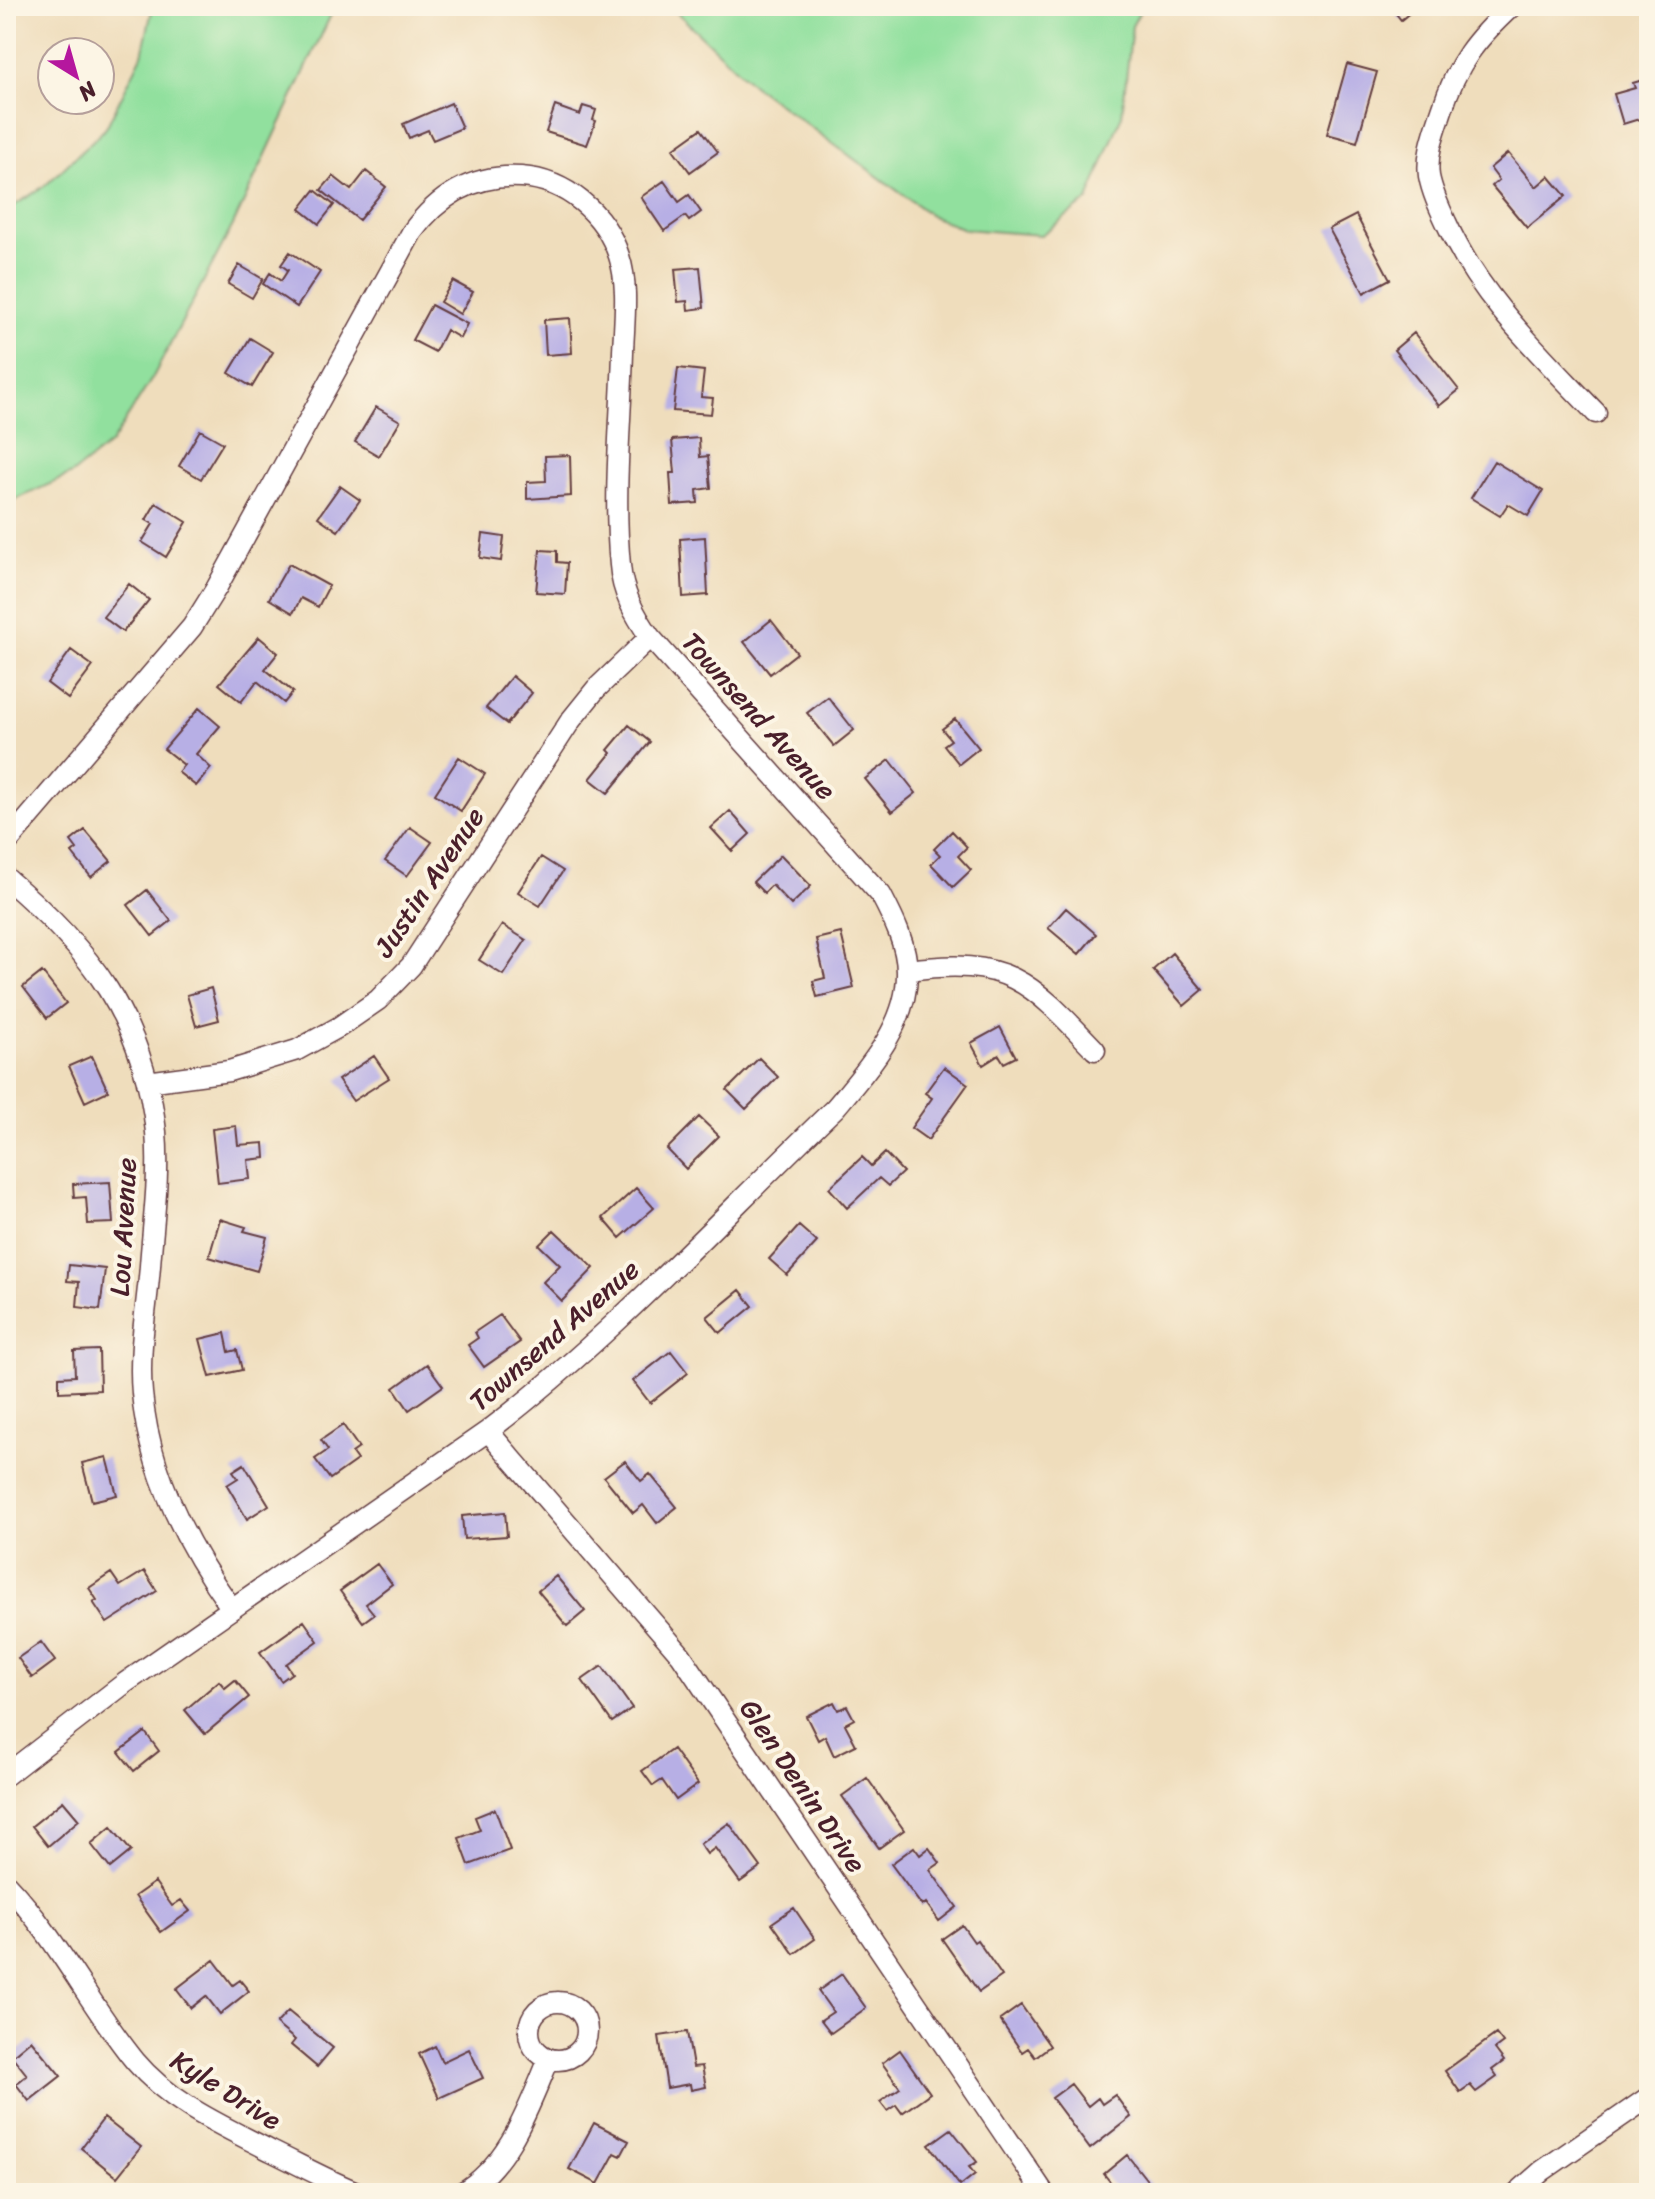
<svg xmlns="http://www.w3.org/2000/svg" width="1655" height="2199" font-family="Sriracha,sans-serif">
	<rect width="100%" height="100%" fill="#fcf5e5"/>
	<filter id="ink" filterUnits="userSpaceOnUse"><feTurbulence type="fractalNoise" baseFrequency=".0125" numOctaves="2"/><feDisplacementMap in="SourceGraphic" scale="16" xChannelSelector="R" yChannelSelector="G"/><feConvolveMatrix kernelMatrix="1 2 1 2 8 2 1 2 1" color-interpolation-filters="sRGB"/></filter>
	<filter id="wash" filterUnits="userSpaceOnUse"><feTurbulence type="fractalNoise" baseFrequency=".006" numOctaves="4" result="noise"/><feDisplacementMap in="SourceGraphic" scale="32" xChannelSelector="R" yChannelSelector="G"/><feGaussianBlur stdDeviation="1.8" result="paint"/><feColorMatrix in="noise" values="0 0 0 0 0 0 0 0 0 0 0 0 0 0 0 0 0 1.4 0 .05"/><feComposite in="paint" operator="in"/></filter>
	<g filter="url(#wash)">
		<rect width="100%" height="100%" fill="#efddbc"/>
		<!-- green -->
		<path fill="#91e09e" stroke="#6e8064" stroke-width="2" d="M 153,6 L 335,6 L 233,225 L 153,377 L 111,443 L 72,474 L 6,504 L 6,211 L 46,185 L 106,128 L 142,55 Z
			M 670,6 L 1136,6 L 1139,13 L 1132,26 L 1122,115 L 1088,200 L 1041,235 L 964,229 L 932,216 L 753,85 Z"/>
		<g id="blocks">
			<!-- building -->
			<path fill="#b7afe5" d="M 1390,6 L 1418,6 L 1401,20 Z
				M 1347,64 L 1377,72 L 1357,142 L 1327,134 Z
				M 1649,78 L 1649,116 L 1623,124 L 1614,94 L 1635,88 L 1633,83 Z
				M 451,103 L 462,128 L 433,140 L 428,130 L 409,138 L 403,124 Z
				M 555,106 L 580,115 L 583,106 L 596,110 L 593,120 L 596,121 L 587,145 L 546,132 Z
				M 701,129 L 718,152 L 690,172 L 673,149 Z
				M 1508,153 L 1536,187 L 1549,176 L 1566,196 L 1527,228 L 1492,186 L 1499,180 L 1490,168 Z
				M 366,171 L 386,187 L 359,220 L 321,190 L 333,176 L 351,190 Z
				M 664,181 L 679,202 L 689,195 L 701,212 L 689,221 L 685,216 L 664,231 L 641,197 Z
				M 315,190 L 334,205 L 319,224 L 300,209 Z
				M 1356,215 L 1390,279 L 1364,293 L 1329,229 Z
				M 290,252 L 320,272 L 297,307 L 263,284 L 270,273 L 281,281 L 288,270 L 281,265 Z
				M 239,265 L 263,279 L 252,298 L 228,284 Z
				M 700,267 L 704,308 L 688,310 L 687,301 L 678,302 L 675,269 Z
				M 453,281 L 473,292 L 460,314 L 440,302 Z
				M 431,305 L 467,324 L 460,338 L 446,330 L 435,352 L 412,340 Z
				M 570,318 L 572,353 L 546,355 L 544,320 Z
				M 1414,333 L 1459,390 L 1439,406 L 1394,350 Z
				M 250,338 L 273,352 L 252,387 L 229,373 Z
				M 678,368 L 704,371 L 701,397 L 713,398 L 711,414 L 673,411 Z
				M 376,407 L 400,421 L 379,456 L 355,442 Z
				M 200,430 L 223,443 L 201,479 L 179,466 Z
				M 699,438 L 700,457 L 708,456 L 711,488 L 697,490 L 698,503 L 672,505 L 670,473 L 675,473 L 672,440 Z
				M 570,455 L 571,496 L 527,499 L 527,482 L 546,481 L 545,456 Z
				M 1494,461 L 1543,491 L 1528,516 L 1508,504 L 1500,516 L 1471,498 Z
				M 340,486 L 360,500 L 338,531 L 318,517 Z
				M 156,503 L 187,522 L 166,557 L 142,542 L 153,524 L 146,520 Z
				M 483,534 L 504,537 L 501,561 L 480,558 Z
				M 705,537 L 708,595 L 683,597 L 680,539 Z
				M 540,550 L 557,551 L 557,562 L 567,563 L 565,594 L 536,592 Z
				M 289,564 L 329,586 L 318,607 L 301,598 L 293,613 L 269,599 Z
				M 129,584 L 149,600 L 123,632 L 103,617 Z
				M 771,620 L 797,653 L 770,674 L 744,642 Z
				M 259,637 L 278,653 L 265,669 L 293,692 L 284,703 L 257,681 L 241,702 L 219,684 Z
				M 71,650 L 93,666 L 68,699 L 47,683 Z
				M 512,676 L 532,693 L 507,724 L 486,708 Z
				M 828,697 L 854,730 L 834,746 L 807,713 Z
				M 199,708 L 220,726 L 196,754 L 211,768 L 196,786 L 178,772 L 184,765 L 164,749 Z
				M 955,719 L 979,748 L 959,764 L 944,745 L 951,740 L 942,729 Z
				M 629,725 L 650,742 L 608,793 L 590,779 L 611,753 L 608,750 Z
				M 459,757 L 485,774 L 461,811 L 435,794 Z
				M 890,760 L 916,793 L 892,812 L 865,779 Z
				M 730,811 L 750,834 L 732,851 L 711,828 Z
				M 410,827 L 432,842 L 407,876 L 385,861 Z
				M 85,830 L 111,861 L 91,877 L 72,853 L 77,849 L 71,841 Z
				M 952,831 L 967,847 L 958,856 L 971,870 L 953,887 L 931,864 L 940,855 L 934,849 Z
				M 781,855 L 811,886 L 791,905 L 772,885 L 764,893 L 753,882 Z
				M 541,857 L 563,871 L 540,906 L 518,892 Z
				M 147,890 L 171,921 L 152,936 L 128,905 Z
				M 1066,908 L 1096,934 L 1079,954 L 1048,928 Z
				M 502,925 L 526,940 L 503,975 L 479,960 Z
				M 841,933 L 854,988 L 817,997 L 813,981 L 825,978 L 816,939 Z
				M 1172,953 L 1203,990 L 1184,1006 L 1153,970 Z
				M 42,972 L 66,1003 L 47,1018 L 23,987 Z
				M 211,988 L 219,1020 L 196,1026 L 187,995 Z
				M 1000,1027 L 1016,1057 L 1004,1063 L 999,1055 L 983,1065 L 971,1043 Z
				M 92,1056 L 108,1091 L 85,1102 L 69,1066 Z
				M 374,1056 L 389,1078 L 353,1101 L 338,1080 Z
				M 759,1058 L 778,1077 L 746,1109 L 727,1090 Z
				M 944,1067 L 968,1084 L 928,1140 L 911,1128 L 932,1098 L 925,1093 Z
				M 699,1117 L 719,1136 L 686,1169 L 667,1149 Z
				M 236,1126 L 238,1145 L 264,1143 L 265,1158 L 248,1160 L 250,1179 L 218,1183 L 212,1129 Z
				M 885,1153 L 903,1172 L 888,1186 L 879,1178 L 847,1208 L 829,1188 L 862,1157 L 871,1166 Z
				M 110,1182 L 113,1223 L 88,1224 L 86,1197 L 74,1198 L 73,1184 Z
				M 636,1188 L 654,1208 L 620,1238 L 603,1218 Z
				M 220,1219 L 246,1227 L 244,1231 L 267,1237 L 257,1271 L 209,1257 Z
				M 799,1226 L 817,1242 L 787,1275 L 769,1259 Z
				M 554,1230 L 594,1268 L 562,1301 L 543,1282 L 560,1265 L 539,1245 Z
				M 69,1265 L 105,1269 L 100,1310 L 77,1307 L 79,1282 L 67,1281 Z
				M 740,1290 L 753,1306 L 720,1333 L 707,1317 Z
				M 500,1315 L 520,1342 L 484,1367 L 468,1345 L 478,1338 L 475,1332 Z
				M 225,1333 L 229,1352 L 237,1350 L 242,1370 L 210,1377 L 200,1339 Z
				M 99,1350 L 100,1390 L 59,1392 L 59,1377 L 75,1376 L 74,1351 Z
				M 671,1351 L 688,1373 L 650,1403 L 633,1381 Z
				M 427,1364 L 443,1386 L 409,1410 L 394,1388 Z
				M 343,1425 L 359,1448 L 352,1453 L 357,1460 L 330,1479 L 315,1459 L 328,1450 L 321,1440 Z
				M 107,1457 L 117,1495 L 92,1501 L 82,1463 Z
				M 625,1461 L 641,1481 L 650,1474 L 677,1507 L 657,1523 L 643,1505 L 633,1513 L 604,1477 Z
				M 244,1464 L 269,1505 L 247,1519 L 227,1485 L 238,1478 L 233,1471 Z
				M 505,1512 L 507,1536 L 464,1539 L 462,1516 Z
				M 377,1564 L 392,1584 L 366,1604 L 374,1614 L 363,1622 L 340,1591 Z
				M 144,1571 L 157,1591 L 107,1623 L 93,1602 L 97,1600 L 89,1588 L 111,1573 L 120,1586 Z
				M 556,1576 L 585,1611 L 567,1626 L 538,1591 Z
				M 304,1621 L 318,1641 L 286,1664 L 292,1673 L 281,1681 L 260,1652 Z
				M 41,1642 L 55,1661 L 32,1678 L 18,1658 Z
				M 602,1666 L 632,1708 L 612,1722 L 582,1680 Z
				M 235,1680 L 249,1697 L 205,1734 L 185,1710 L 219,1681 L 225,1688 Z
				M 834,1702 L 838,1710 L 847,1706 L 854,1719 L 845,1724 L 856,1745 L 834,1756 L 825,1736 L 818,1740 L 806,1716 Z
				M 145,1732 L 159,1751 L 134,1771 L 119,1752 Z
				M 673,1749 L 698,1784 L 676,1800 L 662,1780 L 653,1786 L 642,1771 Z
				M 867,1778 L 904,1830 L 879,1848 L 842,1796 Z
				M 63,1801 L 79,1820 L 48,1846 L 32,1826 Z
				M 495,1809 L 510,1850 L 469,1865 L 459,1838 L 480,1830 L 475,1817 Z
				M 729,1823 L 761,1867 L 740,1882 L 715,1848 L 707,1854 L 700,1844 Z
				M 111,1827 L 131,1851 L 110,1868 L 91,1844 Z
				M 914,1847 L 920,1855 L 929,1848 L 940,1863 L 930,1870 L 957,1907 L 939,1921 L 926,1903 L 922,1906 L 891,1864 Z
				M 155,1882 L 172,1906 L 181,1900 L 190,1911 L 161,1932 L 135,1896 Z
				M 794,1908 L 815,1939 L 794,1954 L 772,1923 Z
				M 962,1925 L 974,1942 L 977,1940 L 1002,1976 L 979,1992 L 942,1939 Z
				M 214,1960 L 233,1985 L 240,1980 L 249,1991 L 220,2014 L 206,1996 L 191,2008 L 176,1989 Z
				M 842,1974 L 866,2008 L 831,2033 L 821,2020 L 833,2012 L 818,1991 Z
				M 1021,2005 L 1050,2046 L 1035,2057 L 1028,2048 L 1022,2052 L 1000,2020 Z
				M 288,2011 L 333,2048 L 317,2067 L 291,2045 L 295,2040 L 276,2024 Z
				M 687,2032 L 693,2067 L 702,2066 L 706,2087 L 691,2090 L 690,2084 L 667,2088 L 659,2036 Z
				M 1496,2034 L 1503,2043 L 1495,2049 L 1504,2061 L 1492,2070 L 1497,2077 L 1476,2092 L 1470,2085 L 1460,2092 L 1445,2071 Z
				M 31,2040 L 61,2076 L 29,2101 L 16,2084 L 27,2075 L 12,2056 Z
				M 435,2046 L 442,2062 L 469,2049 L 483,2078 L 439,2098 L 419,2054 Z
				M 900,2050 L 930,2093 L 902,2113 L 896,2105 L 887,2111 L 880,2102 L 900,2088 L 882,2063 Z
				M 1071,2084 L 1088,2106 L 1098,2098 L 1102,2104 L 1115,2095 L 1131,2117 L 1090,2149 L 1052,2098 Z
				M 104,2118 L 141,2147 L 117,2177 L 81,2148 Z
				M 594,2123 L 629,2141 L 621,2156 L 615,2153 L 598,2184 L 569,2169 Z
				M 951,2129 L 977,2162 L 969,2167 L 975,2174 L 960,2186 L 929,2145 Z
				M 1127,2155 L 1157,2193 L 1119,2193 L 1104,2174 Z"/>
		</g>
	</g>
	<g filter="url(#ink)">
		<use href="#blocks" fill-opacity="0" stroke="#633c41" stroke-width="2"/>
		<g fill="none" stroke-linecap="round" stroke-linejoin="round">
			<defs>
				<path id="minor" d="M 1512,6 C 1476,39 1457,63 1442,110 C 1435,131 1426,154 1429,176 C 1432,192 1439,207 1446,222 C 1479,297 1540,354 1596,413
					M 6,844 L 192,627 L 217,587 L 412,232 C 439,195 475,174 521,177 C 566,180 605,213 619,256 C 629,286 624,321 623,352 C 621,422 613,495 620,565 C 622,593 635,615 650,637 L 881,895 C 893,918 907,945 907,972 C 908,1025 867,1070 835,1108 C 721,1217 614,1335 488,1431 L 125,1683 L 6,1775
					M 6,878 C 90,949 144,1019 156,1132 C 160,1176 153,1222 150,1266 C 147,1307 138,1351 142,1393 C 149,1473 186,1545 232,1609
					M 908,970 C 1008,957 1029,980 1095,1050
					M 147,1082 L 229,1071 L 297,1050 L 339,1027 L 378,1000 L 411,966 L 571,720 L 596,689 L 650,637
					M 488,1431 L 681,1655 L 1044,2193
					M 6,1884 C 57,1937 89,2005 135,2061 C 171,2104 223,2126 271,2151 C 300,2165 329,2181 359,2193
					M529 2031a29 29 0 1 1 58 0a29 29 0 1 1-58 0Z
					M 461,2193 C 509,2166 529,2106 549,2059
					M 1517,2193 L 1542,2171 L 1649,2097"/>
			</defs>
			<!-- minor casing -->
			<use href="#minor" stroke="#633c41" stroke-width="23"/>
			<!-- minor -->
			<use href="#minor" stroke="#fff" stroke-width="20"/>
		</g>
	</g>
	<g text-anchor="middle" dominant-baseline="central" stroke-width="8" stroke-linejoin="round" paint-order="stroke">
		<!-- street labels -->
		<g font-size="28" fill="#4a1f2b" stroke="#fcf5e5">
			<text transform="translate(759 716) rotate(48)">Townsend Avenue</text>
			<text transform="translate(429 882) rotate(-56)">Justin Avenue</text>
			<text transform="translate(123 1227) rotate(-87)">Lou Avenue</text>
			<text transform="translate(554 1335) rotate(-41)">Townsend Avenue</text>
			<text transform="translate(803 1786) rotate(56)">Glen Denin Drive</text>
			<text transform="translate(226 2090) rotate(32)">Kyle Drive</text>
		</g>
	</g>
	<!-- margin -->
	<rect width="1655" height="2199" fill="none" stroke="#fcf5e5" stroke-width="32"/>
	<!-- north arrow -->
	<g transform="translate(76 76) rotate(143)"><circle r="38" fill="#fcf5e5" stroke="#b59f9b" stroke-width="2"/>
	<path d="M0-6L14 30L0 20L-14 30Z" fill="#b5179e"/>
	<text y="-12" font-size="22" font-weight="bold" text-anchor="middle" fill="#4a1f2b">N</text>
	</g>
</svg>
